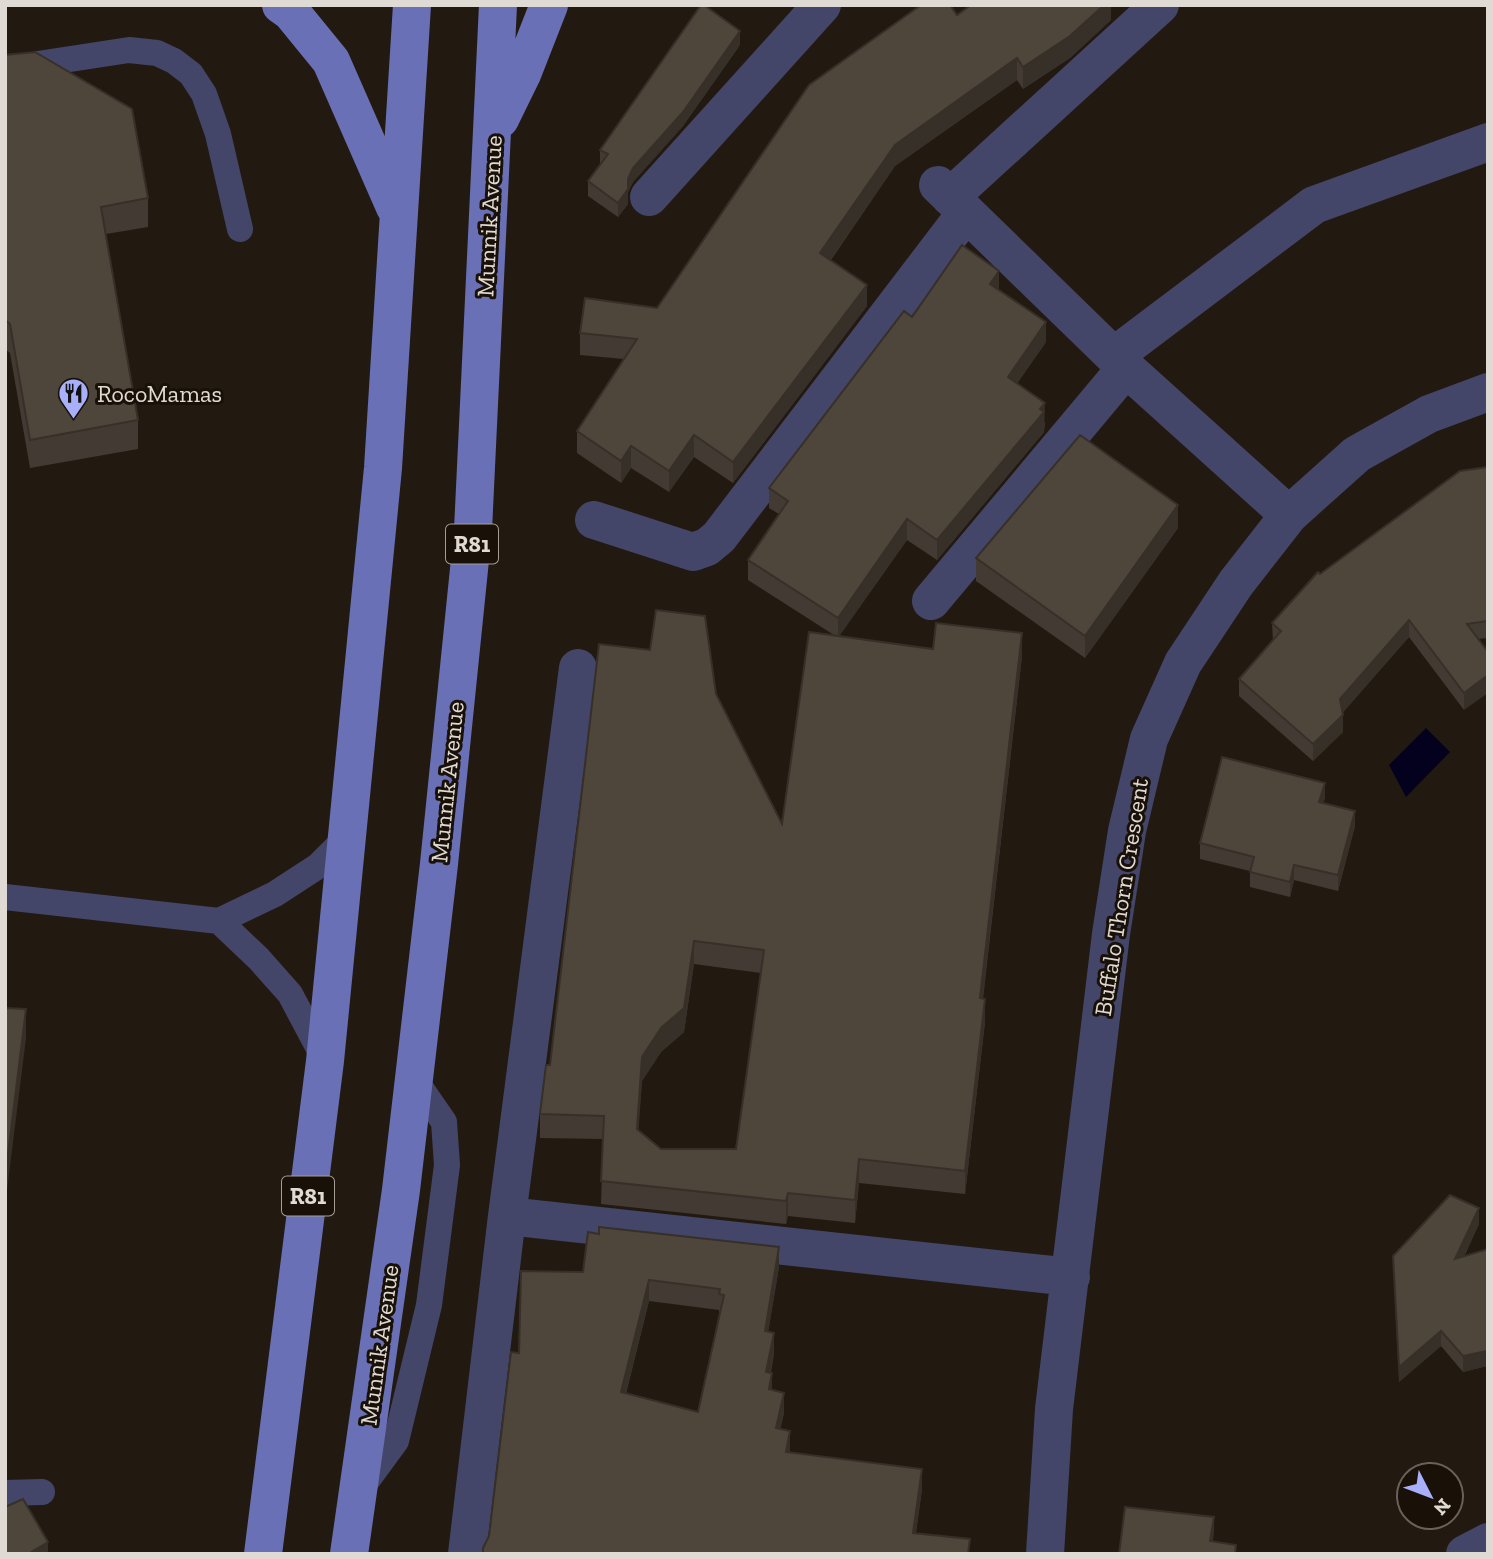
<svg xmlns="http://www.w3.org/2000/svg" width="1493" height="1559" font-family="'Zilla Slab',serif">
	<rect width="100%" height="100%" fill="#221a11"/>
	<!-- water -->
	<path fill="#04011f" d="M 1426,728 L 1450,752 L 1406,797 L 1389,765 Z"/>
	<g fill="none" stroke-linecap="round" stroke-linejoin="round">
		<!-- service -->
		<path stroke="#434668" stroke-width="26" d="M 5,69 L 129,50 L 157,53 L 174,61 L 191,74 L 204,94 L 218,134 L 240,229
			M 5,897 L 219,921 L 275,894 L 318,866 L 347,837
			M 219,921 L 259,959 L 290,994 L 325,1060
			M 360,1490 L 396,1441 L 429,1305 L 447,1165 L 444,1122 L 415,1080
			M 5,1493 L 42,1492"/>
		<!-- minor -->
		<path stroke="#434668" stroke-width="38" d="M 938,185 L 1126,368 L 1289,515
			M 649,197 L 822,5
			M 950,197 L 1160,5
			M 1114,356 L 1314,205 L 1488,142
			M 594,520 L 693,552 L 707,547 L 719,537 L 966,213
			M 931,601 L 1126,368
			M 507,1216 L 1071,1277
			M 467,1554 L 507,1216 L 578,668
			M 1045,1554 L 1054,1409 L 1111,934 L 1127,831 L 1149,739 L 1183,663 L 1236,583 L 1289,515 L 1357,454 L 1429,414 L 1488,392
			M 1465,1554 L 1488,1542"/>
		<!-- primary -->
		<path stroke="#6a70b6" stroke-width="38" d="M 281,5 L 291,12 L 331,61 L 395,207
			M 500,119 L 522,74 L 549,5
			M 263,1554 L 325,1061 L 383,468 L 412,5
			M 349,1554 L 401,1190 L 439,864 L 473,530 L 498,5"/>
	</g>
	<!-- wall -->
	<path fill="#433b33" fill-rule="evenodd" d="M 1111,5 L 1111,20 L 1070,58 L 1023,89 L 1017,80 L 895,166 L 831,260 L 867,306 L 733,483 L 694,457 L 669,492 L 631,468 L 621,483 L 577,453 L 577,431 L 624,359 L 580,355 L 580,333 L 657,308 L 957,15 Z
		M 740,45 L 683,126 L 633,182 L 628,192 L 628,204 L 618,217 L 588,196 L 588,181 L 600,164 L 600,150 Z
		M 5,55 L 148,198 L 148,227 L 106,234 L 138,420 L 138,449 L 30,468 L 10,353 L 5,349 Z
		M 999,290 L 1046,342 L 1017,383 L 1045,423 L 1044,432 L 937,560 L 907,540 L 839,636 L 933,649 L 1022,656 L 983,999 L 985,1022 L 965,1194 L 859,1183 L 855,1223 L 788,1216 L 786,1224 L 601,1204 L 603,1139 L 540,1138 L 540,1114 L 550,1065 L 716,694 L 782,824 L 834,635 L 748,580 L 748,560 L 779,514 L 769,508 L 769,488 L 912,317 ZM 694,964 L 761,973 L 736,1149 L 661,1149 L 638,1131 L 642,1081 L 661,1052 L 684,1032 Z
		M 1488,467 L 1488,638 L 1478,639 L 1464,710 L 1409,637 L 1342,713 L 1343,732 L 1313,761 L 1239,696 L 1239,679 L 1273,641 L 1272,623 L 1320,574 Z
		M 1178,528 L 1085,658 L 976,581 L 976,558 Z
		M 1325,798 L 1323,803 L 1355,826 L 1338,891 L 1294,880 L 1290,897 L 1250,887 L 1250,871 L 1200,859 L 1200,843 Z
		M 1479,1224 L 1464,1257 L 1487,1366 L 1463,1372 L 1441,1346 L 1399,1382 L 1393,1256 Z
		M 779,1267 L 768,1332 L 774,1354 L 771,1372 L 772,1390 L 784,1413 L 780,1429 L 790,1453 L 922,1489 L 916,1533 L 970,1554 L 489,1536 L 519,1353 L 583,1272 ZM 649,1301 L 719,1310 L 719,1315 L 698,1412 L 626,1394 Z"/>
	<!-- shaded-wall -->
	<path fill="#373029" d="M 1104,5 L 1111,5 L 1111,20 L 1070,58 L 1023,89 L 1023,67 Z
		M 740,31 L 740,45 L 683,126 L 633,182 L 628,192 L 628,204 L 618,217 L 618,203 L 633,168 Z
		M 1017,58 L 1017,80 L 895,166 L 820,275 L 820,253 L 895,145 Z
		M 999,271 L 999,291 L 990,284 Z
		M 867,285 L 867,306 L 733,483 L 733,462 Z
		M 1046,322 L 1046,342 L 1008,397 L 1008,377 Z
		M 1045,403 L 1044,432 L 937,560 L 937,540 Z
		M 694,435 L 694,457 L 669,492 L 669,471 Z
		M 631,446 L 631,468 L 621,483 L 621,461 Z
		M 1178,505 L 1178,528 L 1085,658 L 1085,636 Z
		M 907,519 L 907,540 L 838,638 L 838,618 Z
		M 1409,620 L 1409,637 L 1340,716 L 1340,699 Z
		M 1022,633 L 1022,656 L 980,1022 L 980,998 Z
		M 1488,675 L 1488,693 L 1464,710 L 1464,693 Z
		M 1343,715 L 1343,732 L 1313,761 L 1313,744 Z
		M 1325,783 L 1325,798 L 1319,817 L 1319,802 Z
		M 1355,811 L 1355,826 L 1338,891 L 1338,875 Z
		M 1294,865 L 1294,880 L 1290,897 L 1290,882 Z
		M 694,941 L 694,964 L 684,1032 L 661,1052 L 642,1081 L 637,1153 L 637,1129 L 642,1057 Z
		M 985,999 L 985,1022 L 965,1194 L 965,1171 Z
		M 26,1009 L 26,1038 L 5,1206 L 5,1178 Z
		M 859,1159 L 859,1183 L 855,1223 L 855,1200 Z
		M 788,1193 L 788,1216 L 786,1224 L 786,1201 Z
		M 1479,1208 L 1479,1224 L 1455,1275 L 1455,1259 Z
		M 779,1247 L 779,1267 L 765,1352 L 765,1331 Z
		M 649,1280 L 649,1301 L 621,1413 L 621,1392 Z
		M 1441,1331 L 1441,1346 L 1399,1382 L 1399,1367 Z
		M 774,1333 L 774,1354 L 766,1392 L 766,1372 Z
		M 1488,1350 L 1487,1366 L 1463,1372 L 1463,1356 Z
		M 772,1373 L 772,1393 L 769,1389 Z
		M 784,1393 L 784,1413 L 776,1449 L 776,1428 Z
		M 790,1431 L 790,1452 L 786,1473 L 786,1452 Z
		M 922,1469 L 922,1489 L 913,1553 L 913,1533 Z
		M 1214,1517 L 1214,1533 L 1211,1554 L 1210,1541 Z
		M 48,1542 L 48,1554 L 28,1554 Z"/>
	<!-- building -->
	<path fill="#4e453b" stroke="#373029" stroke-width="2" fill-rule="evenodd" d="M 701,5 L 704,5 L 740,31 L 683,112 L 633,168 L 628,179 L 628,189 L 618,203 L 588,181 L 608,154 L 600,150 Z
		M 921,5 L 950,5 L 957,15 L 971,5 L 1104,5 L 1070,36 L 1023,67 L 1017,58 L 895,145 L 820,253 L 867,285 L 733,462 L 694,435 L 669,471 L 631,446 L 621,461 L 577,431 L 637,339 L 580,333 L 585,298 L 657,308 L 809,85 Z
		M 35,52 L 132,109 L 148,198 L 101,207 L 138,420 L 30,440 L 10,324 L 5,320 L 5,55 Z
		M 962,245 L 999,271 L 990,284 L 1046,322 L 1008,377 L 1045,403 L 1040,409 L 1044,412 L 937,540 L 907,519 L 838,618 L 748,560 L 788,501 L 769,488 L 904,311 L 912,317 Z
		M 1080,435 L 1178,505 L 1085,636 L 976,558 Z
		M 1488,467 L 1488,621 L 1467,624 L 1488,652 L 1488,675 L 1464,693 L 1409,620 L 1340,699 L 1343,715 L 1313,744 L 1239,679 L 1281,631 L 1272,623 L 1318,572 L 1320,574 L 1460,471 Z
		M 656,610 L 705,616 L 716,694 L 782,824 L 809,632 L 933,649 L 936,623 L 1022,633 L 980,998 L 985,999 L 965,1171 L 859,1159 L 855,1200 L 788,1193 L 786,1201 L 601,1181 L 604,1116 L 540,1114 L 546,1065 L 550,1065 L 599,644 L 650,650 ZM 694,941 L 764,950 L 736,1149 L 661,1149 L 637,1129 L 642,1057 L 661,1028 L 684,1008 Z
		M 1222,757 L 1325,783 L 1319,802 L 1355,811 L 1338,875 L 1294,865 L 1290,882 L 1250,872 L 1254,857 L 1200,843 Z
		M 5,1008 L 26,1009 L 5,1178 Z
		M 1450,1195 L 1479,1208 L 1455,1259 L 1488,1249 L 1488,1350 L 1487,1351 L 1463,1356 L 1441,1331 L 1399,1367 L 1393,1256 Z
		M 599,1227 L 779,1247 L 765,1331 L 774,1333 L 766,1372 L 772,1373 L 769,1389 L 784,1393 L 776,1428 L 790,1431 L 786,1452 L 922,1469 L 913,1533 L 970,1539 L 968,1554 L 483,1554 L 483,1548 L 489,1536 L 511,1352 L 519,1353 L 521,1271 L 583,1272 L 588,1232 L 599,1234 ZM 649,1280 L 720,1289 L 719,1294 L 724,1295 L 698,1412 L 621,1392 Z
		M 23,1499 L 48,1542 L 28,1554 L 5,1554 L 5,1507 Z
		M 1125,1507 L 1214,1517 L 1210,1541 L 1236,1545 L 1235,1554 L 1119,1554 Z"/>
	<!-- icons -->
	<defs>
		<symbol id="restaurant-pin" viewBox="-11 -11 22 30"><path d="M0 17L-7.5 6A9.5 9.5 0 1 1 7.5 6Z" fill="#a8b0fc" stroke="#191108"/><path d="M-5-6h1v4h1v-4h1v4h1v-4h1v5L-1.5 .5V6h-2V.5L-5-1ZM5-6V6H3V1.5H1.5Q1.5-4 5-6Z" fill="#111"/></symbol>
	</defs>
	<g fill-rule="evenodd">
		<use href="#restaurant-pin" x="56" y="376" width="35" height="47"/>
	</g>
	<g text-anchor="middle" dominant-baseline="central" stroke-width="6" stroke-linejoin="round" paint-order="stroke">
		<!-- shield labels -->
		<g fill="#191108" stroke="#a49e97" stroke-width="2">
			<rect x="446" y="524.5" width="52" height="39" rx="5"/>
			<rect x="282" y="1176.5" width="52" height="39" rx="5"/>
		</g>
		<g font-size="23" font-weight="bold" fill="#e0dad4">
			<text x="472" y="544">R81</text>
			<text x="308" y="1196">R81</text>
		</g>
		<!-- street labels -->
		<g font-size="24" fill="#e0dad4" stroke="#191108">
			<text transform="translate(489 216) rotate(-87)">Munnik Avenue</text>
			<text transform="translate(447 782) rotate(-84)">Munnik Avenue</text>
			<text transform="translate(1121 897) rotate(-81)">Buffalo Thorn Crescent</text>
			<text transform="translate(379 1345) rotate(-82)">Munnik Avenue</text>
		</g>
		<!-- poi labels -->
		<g font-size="24" fill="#e0dad4" stroke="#191108" text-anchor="start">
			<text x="97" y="393">RocoMamas</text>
		</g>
	</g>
	<!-- border -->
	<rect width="1493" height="1559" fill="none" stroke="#e0dad4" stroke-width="14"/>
	<!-- north arrow -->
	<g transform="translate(1430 1496) rotate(132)"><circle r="33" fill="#191108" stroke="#69615a" stroke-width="2"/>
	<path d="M0-5L12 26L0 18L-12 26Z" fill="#a8b0fc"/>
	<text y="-10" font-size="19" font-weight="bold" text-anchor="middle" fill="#e0dad4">N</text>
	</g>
</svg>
